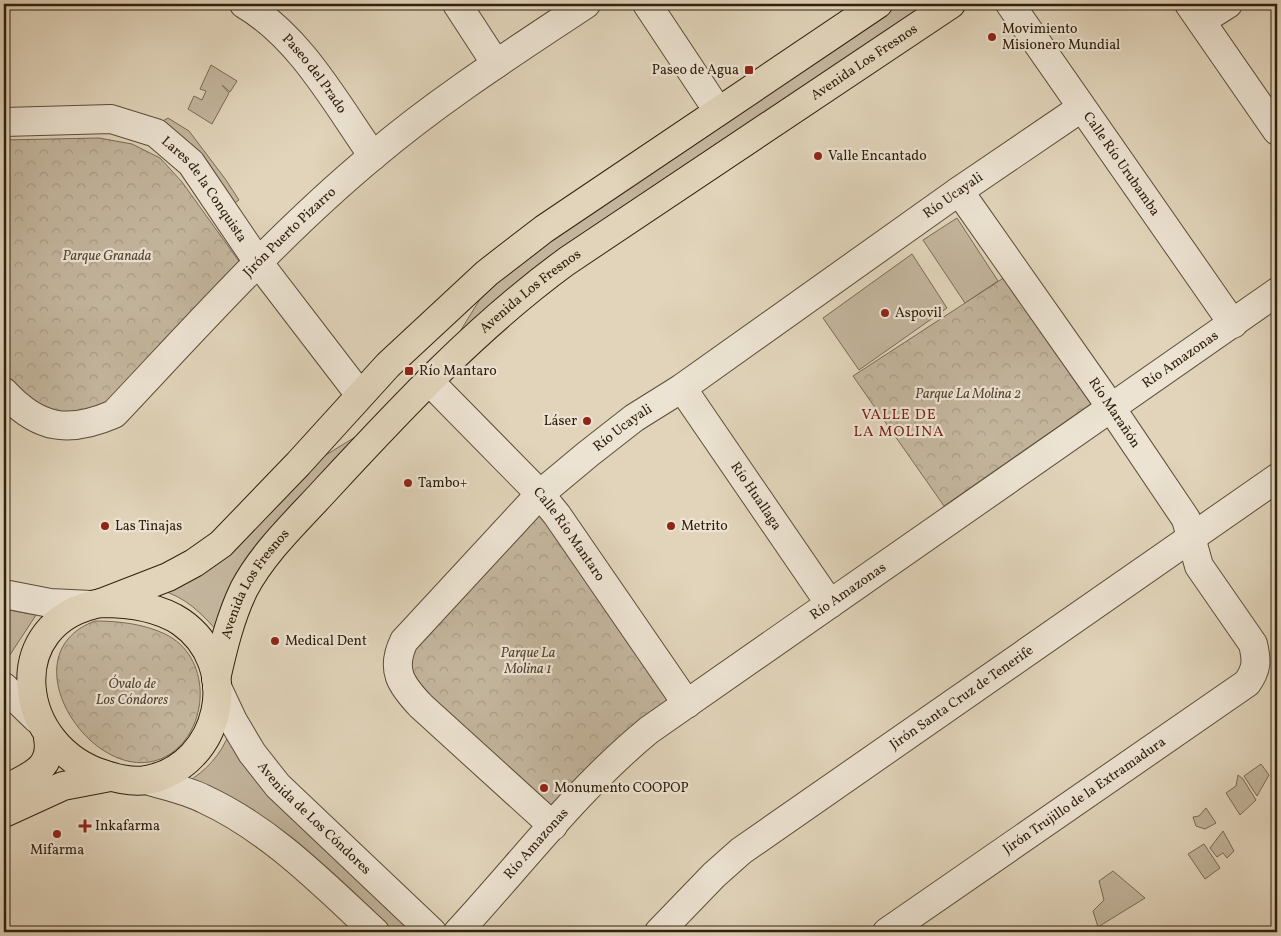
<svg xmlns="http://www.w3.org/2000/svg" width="1281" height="936" font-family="Vollkorn,serif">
	<defs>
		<pattern id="park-crowns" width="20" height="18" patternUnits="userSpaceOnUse" patternTransform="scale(1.25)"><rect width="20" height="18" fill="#c3b59d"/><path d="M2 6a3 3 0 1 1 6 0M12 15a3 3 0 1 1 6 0" fill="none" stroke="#a89b86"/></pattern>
	</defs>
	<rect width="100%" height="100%" fill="#e1d4ba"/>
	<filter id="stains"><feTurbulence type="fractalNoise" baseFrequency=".004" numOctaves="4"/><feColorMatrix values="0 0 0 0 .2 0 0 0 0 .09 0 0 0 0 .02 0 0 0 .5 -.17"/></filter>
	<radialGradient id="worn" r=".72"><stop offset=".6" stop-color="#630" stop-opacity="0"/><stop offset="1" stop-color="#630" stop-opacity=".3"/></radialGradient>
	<!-- green -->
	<path fill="#c3b59d" stroke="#7a6a56" d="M 895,4 L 933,4 L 454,341 L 492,280 L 722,118 Z
		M 211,65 L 237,81 L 230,92 L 222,85 L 229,93 L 212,124 L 188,109 L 194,96 L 202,100 L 206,91 L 200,89 Z
		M 168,118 L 189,131 L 226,180 L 239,200 L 232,205 L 161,122 Z
		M 957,218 L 998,281 L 965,303 L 923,240 Z
		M 912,254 L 947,308 L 859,370 L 823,318 Z
		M 373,426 L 219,633 C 201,613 186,597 160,590 L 308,466 Z
		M 4,609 L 36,615 L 4,664 Z
		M 230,732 L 419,932 L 389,932 L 316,864 L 186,783 C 207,770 220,756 230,732 Z
		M 1261,764 L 1269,775 L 1257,796 L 1244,776 Z
		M 1238,775 L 1243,779 L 1256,800 L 1240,815 L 1226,793 L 1236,786 Z
		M 1206,808 L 1216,823 L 1205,829 L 1196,826 L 1193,817 L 1199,816 Z
		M 1223,831 L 1234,851 L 1227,858 L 1223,853 L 1217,857 L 1210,848 Z
		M 1204,844 L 1220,868 L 1205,879 L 1188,854 Z
		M 1113,871 L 1145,898 L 1098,927 L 1093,911 L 1104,900 L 1099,881 Z"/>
	<!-- park -->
	<path fill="url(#park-crowns)" stroke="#7a6a56" d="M 99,138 L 132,144 L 160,158 L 182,182 L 241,264 L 114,402 L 79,414 L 52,411 L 29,403 L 4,381 L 4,140 Z
		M 1005,277 L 1092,403 L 944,506 L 853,376 Z
		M 540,514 L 669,698 L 667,706 L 551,809 L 410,681 L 407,652 L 420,633 Z
		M 95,621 C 119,621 144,624 165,634 C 211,656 210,724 173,752 C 103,803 0,656 95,621 Z"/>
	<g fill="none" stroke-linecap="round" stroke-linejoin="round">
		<defs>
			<g id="minor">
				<path id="s1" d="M 244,4 C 301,38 335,102 373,156"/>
				<path d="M 457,4 L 496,64"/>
				<path d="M 647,4 L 718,111"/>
				<path id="s2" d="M 1010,4 L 1233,324"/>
				<path d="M 1189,4 L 1277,131"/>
				<path d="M 1201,21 L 1228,4"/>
				<path id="s3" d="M 4,122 L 111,119 L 156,133 L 191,163 L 258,262 L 360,395"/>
				<path id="s4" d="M 429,381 L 540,494 L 557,515 L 687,704"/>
				<path id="s5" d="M 682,388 L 830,604"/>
				<path id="s6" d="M 4,392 C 38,429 68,434 114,414 C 198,325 280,233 374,155 C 440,99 514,52 586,4"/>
				<path d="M 4,594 L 50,603 L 91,605"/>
				<path d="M 4,687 L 37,719"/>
				<path id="s7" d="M 217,687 L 233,721 L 252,753 L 278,786 L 432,932"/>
				<path d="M 146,780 C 165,786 186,790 204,799 C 271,830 322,883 375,932"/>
				<path id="s8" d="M 553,826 L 421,706 C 401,685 390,670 404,641 L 540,494 L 588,454 L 634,418 L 682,388 L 959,191 L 1081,108"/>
				<path id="s9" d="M 458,932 C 521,864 577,789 649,730 L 1277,292"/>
				<path id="s10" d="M 659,932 L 714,875 L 741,851 L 1277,478"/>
				<path id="s11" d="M 887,932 L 1247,683 C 1257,669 1257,661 1253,644 L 1199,566 L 1186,519 L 1101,393 L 959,191"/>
			</g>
			<g id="major">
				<path d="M 101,603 L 168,577 L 194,563 L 221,544 L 298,464 L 388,365 L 487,273 L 544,229 L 878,4"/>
				<path d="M 101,603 C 127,603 159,607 181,622 C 243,665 222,765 147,780 C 134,782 118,779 106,775 C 15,749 0,621 101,603 Z"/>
				<path id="s12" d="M 216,679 C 223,648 230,618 244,589 C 264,551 299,519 328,487 C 403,406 478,326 567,261 L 951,4"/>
				<path d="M 4,790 C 28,776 54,770 48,738"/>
				<path d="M 4,813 L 63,786 L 110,777"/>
			</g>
		</defs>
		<!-- minor casing -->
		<use href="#minor" stroke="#5d4d39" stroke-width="30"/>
		<!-- major casing -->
		<use href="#major" stroke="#31200e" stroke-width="30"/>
		<!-- minor -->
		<use href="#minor" stroke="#ece3d2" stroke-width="28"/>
		<!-- major -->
		<use href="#major" stroke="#e1d4ba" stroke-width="28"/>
	</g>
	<!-- markers -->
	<g fill="#8f2418" stroke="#ece3d2" stroke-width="2">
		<circle cx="992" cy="37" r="5"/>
		<rect x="744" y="65" width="10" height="10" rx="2.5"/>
		<circle cx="818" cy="156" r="5"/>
		<circle cx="885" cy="313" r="5"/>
		<rect x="404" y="366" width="10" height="10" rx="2.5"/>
		<circle cx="587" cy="421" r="5"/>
		<circle cx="408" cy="483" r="5"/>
		<circle cx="105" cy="526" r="5"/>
		<circle cx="671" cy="526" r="5"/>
		<circle cx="275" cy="641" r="5"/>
		<circle cx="544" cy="788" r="5"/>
		<path d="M82.5 818.5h5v5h5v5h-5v5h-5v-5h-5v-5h5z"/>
		<circle cx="57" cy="834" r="5"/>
	</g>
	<g text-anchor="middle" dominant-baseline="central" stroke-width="4.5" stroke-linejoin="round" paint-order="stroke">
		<!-- poi labels -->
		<g font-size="14" fill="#31200e" stroke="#ece3d2" text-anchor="start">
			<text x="1002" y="29">Movimiento<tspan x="1002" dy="16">Misionero Mundial</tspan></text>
			<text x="739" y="70" text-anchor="end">Paseo de Agua</text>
			<text x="828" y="156">Valle Encantado</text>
			<text x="895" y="313">Aspovil</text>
			<text x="419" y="371">Río Mantaro</text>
			<text x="577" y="421" text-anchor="end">Láser</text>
			<text x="418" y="483">Tambo+</text>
			<text x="115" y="526">Las Tinajas</text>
			<text x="681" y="526">Metrito</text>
			<text x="285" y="641">Medical Dent</text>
			<text x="554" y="788">Monumento COOPOP</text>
			<text x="95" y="826">Inkafarma</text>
			<text x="57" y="850" text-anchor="middle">Mifarma</text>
		</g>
		<!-- street labels -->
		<g font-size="14" fill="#31200e" stroke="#ece3d2">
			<text stroke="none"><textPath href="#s12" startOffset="914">Avenida Los Fresnos</textPath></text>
			<text stroke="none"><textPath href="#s1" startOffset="100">Paseo del Prado</textPath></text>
			<text stroke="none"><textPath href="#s2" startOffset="195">Calle Río Urubamba</textPath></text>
			<text stroke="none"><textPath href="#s3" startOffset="229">Lares de la Conquista</textPath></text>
			<text stroke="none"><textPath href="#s8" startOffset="962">Río Ucayali</textPath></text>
			<text stroke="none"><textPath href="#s6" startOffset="375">Jirón Puerto Pizarro</textPath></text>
			<text stroke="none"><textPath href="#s12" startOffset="509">Avenida Los Fresnos</textPath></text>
			<text stroke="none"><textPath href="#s9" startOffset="926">Río Amazonas</textPath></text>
			<text transform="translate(1114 413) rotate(56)">Río Marañón</text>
			<text stroke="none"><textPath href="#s8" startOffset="558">Río Ucayali</textPath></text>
			<text stroke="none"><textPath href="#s5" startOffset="131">Río Huallaga</textPath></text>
			<text stroke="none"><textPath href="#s4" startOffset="208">Calle Río Mantaro</textPath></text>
			<text stroke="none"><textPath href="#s12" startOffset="104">Avenida Los Fresnos</textPath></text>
			<text stroke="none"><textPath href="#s9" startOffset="521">Río Amazonas</textPath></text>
			<text stroke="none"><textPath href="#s10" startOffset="384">Jirón Santa Cruz de Tenerife</textPath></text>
			<text stroke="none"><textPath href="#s11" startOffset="240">Jirón Trujillo de la Extramadura</textPath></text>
			<text stroke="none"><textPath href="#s7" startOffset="165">Avenida de Los Cóndores</textPath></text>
			<text stroke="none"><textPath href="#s9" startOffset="118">Río Amazonas</textPath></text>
		</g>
		<!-- park labels -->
		<g font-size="14" font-style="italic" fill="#564532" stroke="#ece3d2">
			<text x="107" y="256">Parque Granada</text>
			<text x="968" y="394">Parque La Molina 2</text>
			<text x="528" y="653">Parque La<tspan x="528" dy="16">Molina 1</tspan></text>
			<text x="132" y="684">Óvalo de<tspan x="132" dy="16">Los Cóndores</tspan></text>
		</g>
		<!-- neighbourhood labels -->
		<g font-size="15" letter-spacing="1" fill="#7a1f14" stroke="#ece3d2">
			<text x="899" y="415">VALLE DE<tspan x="899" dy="17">LA MOLINA</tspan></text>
		</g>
	</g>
	<!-- margin -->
	<rect width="1281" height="936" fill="none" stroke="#e1d4ba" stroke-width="20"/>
	<rect x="5" y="5" width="1271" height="926" fill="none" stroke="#31200e" stroke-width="2.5"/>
	<rect x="10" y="10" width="1261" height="916" fill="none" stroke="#31200e"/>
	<rect width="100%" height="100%" filter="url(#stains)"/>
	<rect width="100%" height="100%" fill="url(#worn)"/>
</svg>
